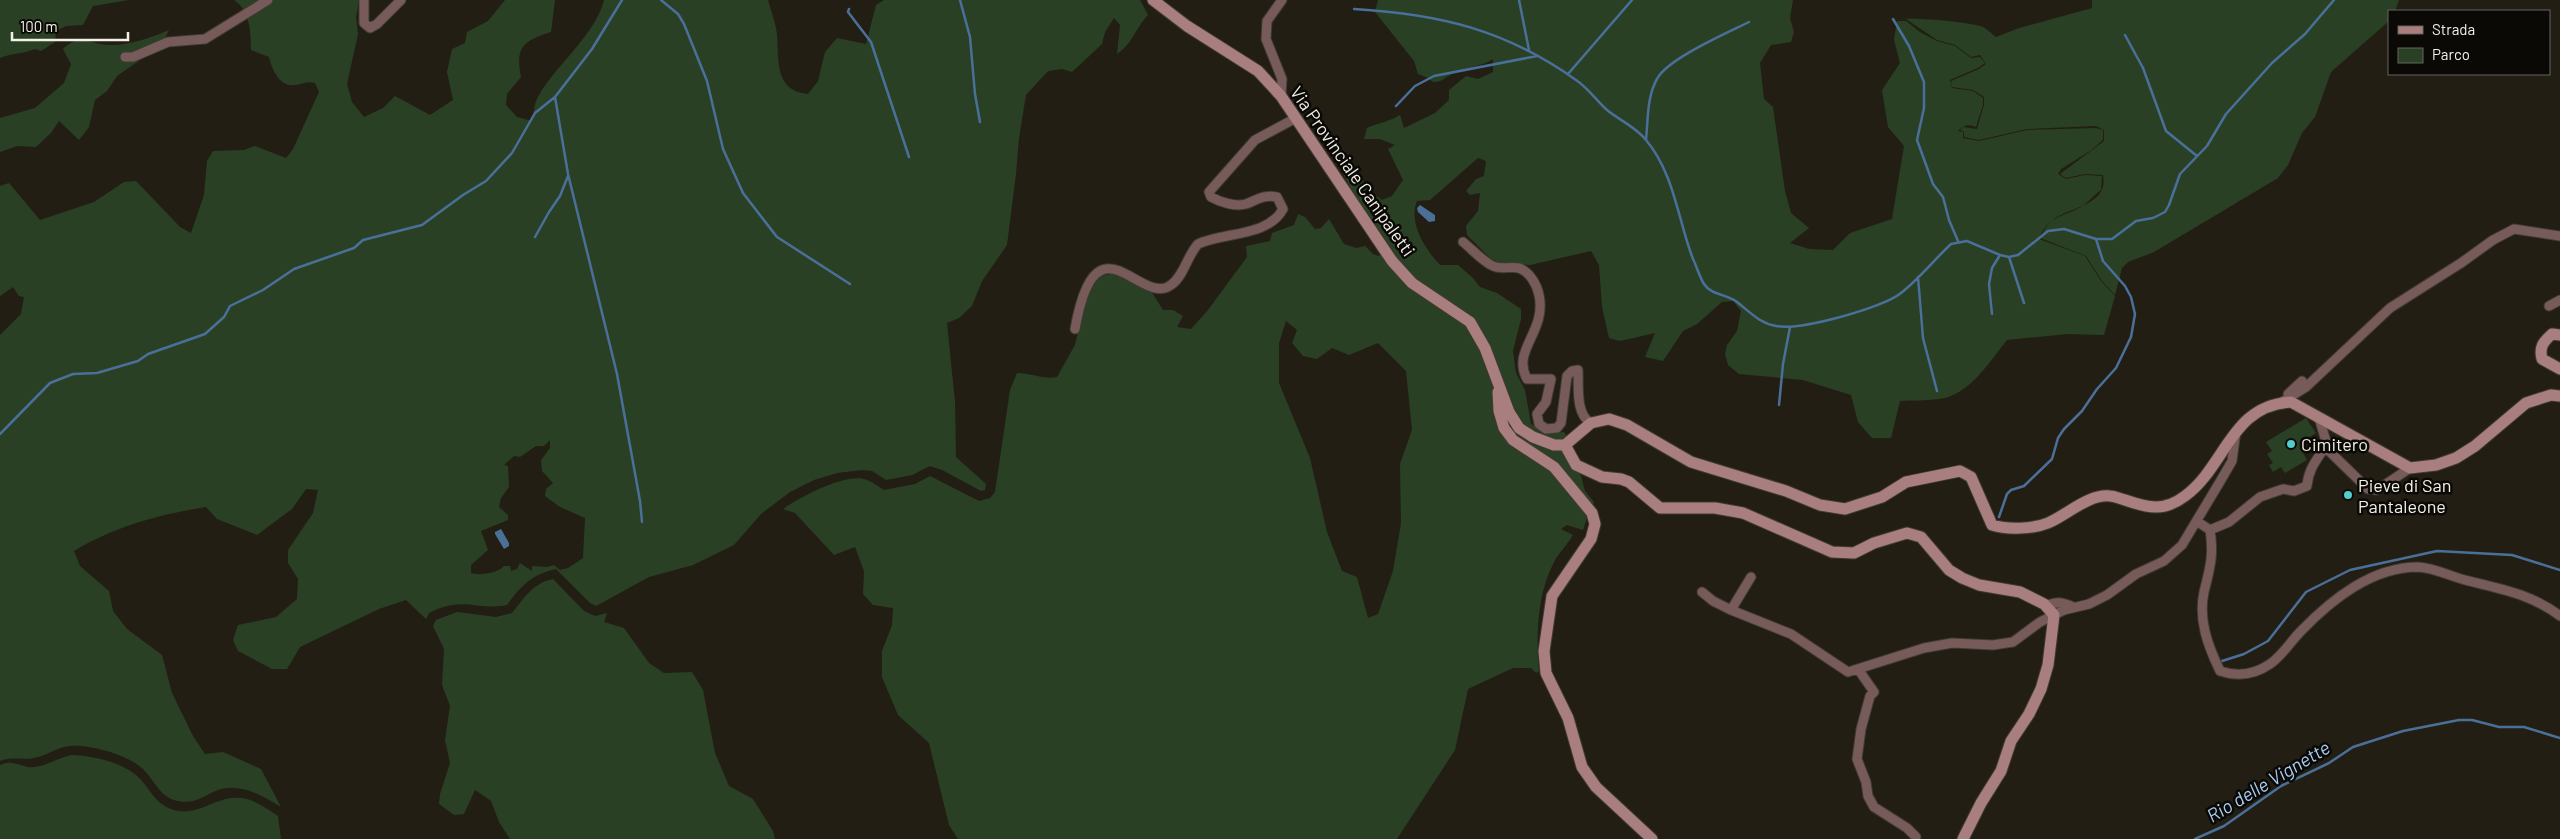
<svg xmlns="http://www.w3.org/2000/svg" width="2560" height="839" font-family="Barlow,sans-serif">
	<rect width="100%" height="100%" fill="#231e13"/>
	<!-- green -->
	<path fill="#294025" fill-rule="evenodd" d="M 0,0 L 129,0 L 93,6 L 83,25 L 66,26 L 56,31 L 55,42 L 41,51 L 35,49 C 24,54 11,53 0,58 Z
		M 234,0 L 359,0 L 356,17 L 358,34 L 347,84 L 352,102 L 364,117 L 383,108 L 395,96 L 430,115 L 453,100 L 447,72 L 452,49 L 465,43 L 467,32 L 488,21 L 505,0 L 555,0 L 551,32 C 523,41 515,47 521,77 L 507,94 L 506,105 L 517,117 L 532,121 C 534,113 534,102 539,95 C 556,65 596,34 604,0 L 768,0 C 771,11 776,23 777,35 C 779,60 774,91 808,94 L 818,81 L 825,52 L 837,38 L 866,44 L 876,5 L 884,0 L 1140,0 L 1148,15 C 1135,29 1133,43 1117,54 L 1120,25 L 1114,18 L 1105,32 L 1102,44 L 1072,72 L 1062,69 L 1048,71 L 1026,95 L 1019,138 L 1016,174 L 1007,245 L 982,281 L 972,306 L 959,318 L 947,323 L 955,402 L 956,457 L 986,484 L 985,490 L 981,491 L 942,470 L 930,466 L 912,475 L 886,480 L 872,471 L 862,470 L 837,473 L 814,480 L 790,492 L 761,514 L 734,545 L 693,565 L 649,577 L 596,606 L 590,603 L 556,569 C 532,574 521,586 507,605 C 477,611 463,595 429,613 L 426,619 L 406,600 L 379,609 L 300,647 L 287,669 L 272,669 L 238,651 L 233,640 L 238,625 L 276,617 L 297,599 L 298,579 L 288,563 L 288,550 L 313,513 L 318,490 L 306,489 L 292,509 L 257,535 L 217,519 L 206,507 C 161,514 113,527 74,551 L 80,566 L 109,591 L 113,611 L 127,629 L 162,655 L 172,693 L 193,736 L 205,754 L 223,752 L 261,769 L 281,807 C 263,796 243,784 221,789 C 205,794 196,805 178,801 C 160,798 154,779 142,768 C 127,755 90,744 70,746 C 58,747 49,754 38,757 C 25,761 12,756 0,761 L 0,335 L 21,314 L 24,297 L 19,296 L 13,287 L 0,296 L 0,186 L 9,183 L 40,220 L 94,202 L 124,182 L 136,181 L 180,227 L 191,233 L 204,195 L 207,161 L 213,151 L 244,150 L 255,146 L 286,158 L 293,149 L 319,92 L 315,83 C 307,81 303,84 295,85 C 279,87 272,69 269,57 L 251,50 C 251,33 250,10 234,0 ZM 550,440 L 550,448 L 541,460 L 542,471 L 553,483 L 546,489 L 545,496 L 560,507 L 585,518 L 583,558 L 568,568 L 560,570 L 554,565 L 547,567 L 532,566 L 532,571 L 520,563 L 517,569 L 511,571 L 510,566 L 504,566 C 498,573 480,576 471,573 L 471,565 L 488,550 L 481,531 L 508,520 L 508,515 L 499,507 L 501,498 L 509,487 L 508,466 L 504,465 L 514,456 L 520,457 L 536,446 L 544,446 Z
		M 1378,0 L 1793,0 L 1790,18 L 1794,32 L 1791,42 L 1771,45 L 1760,63 L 1764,99 L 1773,107 L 1785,191 L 1791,213 L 1809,228 L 1790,243 L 1809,249 L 1833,250 L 1850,233 L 1892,219 L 1904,146 L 1888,127 L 1882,90 L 1900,63 L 1894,40 L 1897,21 L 1906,21 L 1920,32 L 1937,41 L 1955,46 L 1971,58 L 1980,57 L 1985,63 L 1978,68 L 1950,80 L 1952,88 L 1973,91 L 1983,98 L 1983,105 L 1976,127 C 1968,124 1964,125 1958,131 L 1963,132 L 1963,138 L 1979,141 L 2027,130 L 2096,128 L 2103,130 L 2103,140 L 2090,151 L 2061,169 L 2058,174 L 2066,179 L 2085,175 L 2102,176 L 2101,190 C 2093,196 2087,204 2079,208 C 2060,218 2048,216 2039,239 L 2085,256 L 2101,281 L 2115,296 L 2104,335 L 2068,334 L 2007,340 C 1989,362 1970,395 1939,399 C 1926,401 1913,400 1900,401 L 1891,438 L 1872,438 L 1858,422 L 1851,395 L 1803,380 L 1739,374 L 1728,365 L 1725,354 L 1727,345 L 1737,331 L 1741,311 L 1733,301 L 1722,302 L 1697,324 L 1683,331 L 1663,361 L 1645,357 L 1655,333 L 1620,341 L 1609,338 L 1602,307 L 1599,265 L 1591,251 L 1530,265 L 1502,264 L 1490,258 L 1467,235 L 1466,226 L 1478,211 L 1480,193 L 1470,195 L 1466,191 L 1476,179 L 1484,176 L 1486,161 L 1478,158 L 1430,200 L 1417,201 C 1408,223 1425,249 1440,265 L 1458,265 L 1473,278 L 1480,287 L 1497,293 L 1521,309 L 1521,319 L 1513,351 L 1516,373 L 1525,390 L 1531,424 L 1545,433 L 1564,432 L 1568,439 L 1554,442 L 1522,426 L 1511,411 L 1473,319 L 1414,281 L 1386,247 L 1388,244 L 1353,193 L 1329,146 L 1337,144 L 1371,192 L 1382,200 L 1392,196 L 1403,180 L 1388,149 L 1395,145 L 1380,139 L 1364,139 L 1367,128 C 1378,123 1389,122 1400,115 L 1404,128 L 1435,113 L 1449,100 L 1449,90 L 1466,76 L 1478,79 L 1493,72 L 1493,59 C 1481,67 1467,67 1454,73 C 1445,77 1443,82 1433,82 L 1428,78 L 1418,74 L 1414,61 L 1375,12 Z
		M 2092,0 L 2399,0 L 2395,11 L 2389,11 L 2389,21 L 2331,72 L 2315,117 L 2302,133 L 2288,165 L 2278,178 L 2154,252 L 2128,262 L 2122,268 L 2115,295 L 2102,281 L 2086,256 L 2040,238 C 2044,230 2047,224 2054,219 C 2070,207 2109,205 2103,175 L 2085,174 L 2066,178 L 2060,174 L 2104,141 L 2104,130 L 2096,126 L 2027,129 L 1979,140 L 1964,137 L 1964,132 L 1960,130 L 1963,127 L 1977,129 L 1984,105 L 1984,97 L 1973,90 L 1952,87 L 1951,81 L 1979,69 L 1986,64 L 1980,55 L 1971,57 L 1955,45 L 1937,40 L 1906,19 L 1898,20 C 1908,16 1968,22 1980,26 C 1985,27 1991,33 1996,37 L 2019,28 L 2092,8 Z
		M 169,30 L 165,38 L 152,46 L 143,58 L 117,76 L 107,91 L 95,100 L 89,127 L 79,140 L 59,121 L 51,133 L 36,147 L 17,146 L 0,152 L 0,118 L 35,108 L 64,83 L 71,64 L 63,49 C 82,31 91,46 111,45 C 131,45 150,38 169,30 Z
		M 1298,214 L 1305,217 L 1315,229 L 1321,228 L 1329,219 L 1344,244 L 1356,248 L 1365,246 L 1373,254 L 1379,256 L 1382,253 L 1408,287 L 1466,326 L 1480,351 L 1493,383 L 1495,412 L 1500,430 L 1551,471 L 1588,515 L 1583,530 L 1567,525 L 1561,529 L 1573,535 C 1567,545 1557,555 1553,564 C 1537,596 1536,636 1539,671 L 1536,673 L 1531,668 L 1513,668 L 1468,689 L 1455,750 L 1397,839 L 958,839 L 949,825 L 929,743 L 898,715 L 882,677 L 882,651 L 892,625 L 893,608 L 873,605 L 863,594 L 864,571 L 855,547 L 834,555 L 795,513 L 783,509 C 798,498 848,471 867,480 C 873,482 879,487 884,490 L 915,484 L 930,476 L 979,501 L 990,498 L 995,492 L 1010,390 L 1017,373 C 1030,373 1046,380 1057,377 L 1075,345 L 1087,293 L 1100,276 L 1116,273 L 1126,277 L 1140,287 L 1151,291 L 1163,310 L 1173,310 L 1183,316 L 1177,327 L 1191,329 L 1208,310 L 1247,257 L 1246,246 L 1270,241 L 1272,233 L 1294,225 ZM 1286,321 L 1297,330 L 1292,343 L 1303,356 L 1317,359 L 1332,348 L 1349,355 L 1378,343 L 1406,371 L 1412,430 L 1400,464 L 1401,523 L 1393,571 L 1378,614 L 1368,618 L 1357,577 L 1342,571 L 1327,532 L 1310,458 L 1279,383 L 1279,343 Z
		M 1505,414 L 1516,431 L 1565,449 L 1581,476 L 1585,491 L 1594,502 L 1592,507 L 1516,437 L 1507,427 Z
		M 2306,418 L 2316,433 L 2303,441 L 2308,450 L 2303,453 L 2307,460 L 2285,473 L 2281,467 L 2273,472 L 2269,465 L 2273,463 L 2267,454 L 2272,451 L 2266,442 Z
		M 553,579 L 584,611 L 595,616 L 607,613 L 604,622 L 624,628 L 649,663 L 664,673 L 692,672 L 703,690 L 715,753 L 729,786 L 753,799 L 773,831 L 775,839 L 510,839 L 499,822 L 491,801 L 475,790 L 464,814 L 454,815 L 439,804 L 440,794 L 450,763 L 445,740 L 450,706 L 442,685 L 444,649 L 433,626 L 436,620 L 457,612 L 496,617 L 512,613 C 524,598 533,583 553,579 Z
		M 71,755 C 92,756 119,761 136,775 C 149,786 154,803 171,809 C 197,819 215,795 241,798 C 254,799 267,809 278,816 L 281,839 L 0,839 L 0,765 C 11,760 17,765 28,767 C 42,769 57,758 71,755 Z"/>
	<!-- water -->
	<path fill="#4a709a" d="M 1420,205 L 1435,215 L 1435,221 L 1429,222 L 1418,212 L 1417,208 Z
		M 501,529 L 509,543 L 509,546 L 504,549 L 495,534 L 495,532 Z"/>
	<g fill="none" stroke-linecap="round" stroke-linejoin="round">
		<!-- stream -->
		<path stroke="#4a709a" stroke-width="2.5" d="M 661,0 L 678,14 L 684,24 L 707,81 L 723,149 L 743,193 L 777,237 L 850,284
			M 960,0 L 970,37 L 975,94 L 980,122
			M 1519,0 L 1529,50
			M 849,9 L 848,12 L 871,42 L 909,157
			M 1354,9 C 1440,14 1506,30 1576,80 C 1588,88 1596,100 1607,110 C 1619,120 1636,127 1646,140 C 1674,173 1678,220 1693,259 C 1697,267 1699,276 1704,284 C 1711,295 1727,294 1737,302 C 1750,312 1759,323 1776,326 C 1799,331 1883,308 1901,293 C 1919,279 1934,260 1951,244 L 1967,241 L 2000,255 L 2009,257 L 2018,255 L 2048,231 L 2064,229 L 2096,239 L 2112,239 L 2136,221 L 2153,218 L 2165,212 L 2169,205 L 2180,174 L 2207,146 L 2226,114 L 2272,63 L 2305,34 L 2334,0
			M 1893,19 L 1909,46 L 1924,82 L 1924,108 L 1917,140 L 1933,184 L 1943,197 L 1949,220 L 1958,241
			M 2125,35 L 2143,68 L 2166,131 L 2197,156
			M 1568,74 L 1632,0
			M 555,97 L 568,174 L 617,374 L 640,501 L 642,522
			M 1396,106 L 1415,86 L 1434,76 L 1537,56
			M 1646,140 C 1648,120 1647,96 1657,79 C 1667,59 1727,33 1749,22
			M 535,237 L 549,212 L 560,196 L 568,176
			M 2009,257 L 2024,303
			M 1918,277 L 1923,338 L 1937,391
			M 1992,314 L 1989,284 L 1992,268 L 2000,255
			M 1779,405 L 1783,364 L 1790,327
			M 0,434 L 50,383 L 73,374 L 97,373 L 138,361 L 148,354 L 205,334 L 224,317 L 230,306 L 263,290 L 294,269 L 354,248 L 363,240 L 422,225 L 463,195 L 486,181 L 512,153 L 535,113 L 555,97 L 592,49 L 622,0
			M 1999,517 L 2007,494 L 2011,490 L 2024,486 L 2052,459 L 2058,438 L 2064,429 L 2082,411 L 2097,389 L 2116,368 L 2131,337 L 2135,314 L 2131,297 L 2125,286 L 2103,261 L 2096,239
			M 2219,662 L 2244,654 L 2268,641 L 2306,592 L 2350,570 L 2437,551 L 2512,555 L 2560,570
			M 2195,839 L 2224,826 L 2281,786 L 2329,763 L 2353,747 L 2403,731 L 2459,720 L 2472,720 L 2499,727 L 2524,727 L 2560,738"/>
		<defs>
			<path id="street" d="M 364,0 L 364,23 L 370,28 L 377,24 L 401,0
				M 125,57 L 133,57 L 168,42 L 205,39 L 268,0
				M 1281,96 L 1282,79 L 1266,39 L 1267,21 L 1282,0
				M 1463,242 C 1472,249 1482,261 1493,266 C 1502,270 1510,266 1519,268 C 1530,272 1537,285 1539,295 C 1547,332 1511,350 1527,379 L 1551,379 L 1546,402 L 1537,414 L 1539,424 L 1546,429 L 1557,428 L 1561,423 L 1567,376 L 1572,371 L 1578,370 C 1579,386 1575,414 1591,423
				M 2549,306 L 2560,300
				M 1075,329 C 1096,210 1140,308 1171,285 C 1184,276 1187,256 1198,244 C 1223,232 1268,237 1283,209 L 1277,197 C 1264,194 1257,200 1246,204 C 1235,207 1220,202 1211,197 L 1209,192 L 1255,140 L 1296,118
				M 2288,394 L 2302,381
				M 2282,402 L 2306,387 L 2390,308 L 2461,263 L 2493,240 L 2514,229 L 2560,236
				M 2319,418 L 2329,451 L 2368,489 L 2377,490 L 2410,468
				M 2198,522 L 2210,530 L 2229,522 L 2260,497 L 2283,489 L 2294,491 L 2307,486 C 2308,471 2315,462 2323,450 L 2329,451
				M 2210,530 C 2214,555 2210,568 2204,592 C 2198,620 2208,646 2220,671 C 2238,677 2254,675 2270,664 C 2282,656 2291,641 2301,631 C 2332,599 2372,567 2418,567 C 2436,568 2451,577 2469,581 C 2502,589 2533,595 2560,616
				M 1751,577 L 1731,610 L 1791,634 L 1848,672 L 1924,648 L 1952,643 L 1993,645 L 2013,642 L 2040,622 L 2064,610 L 2089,604 L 2107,595 L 2136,574 L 2164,561 L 2182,545 L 2221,480 L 2232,461 L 2236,431
				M 1702,592 L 1713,601 L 1731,610
				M 2046,606 C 2056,601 2063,602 2073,607
				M 1858,669 L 1874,692 L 1870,696 L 1861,729 L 1857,759 L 1866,782 L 1868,796 L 1874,807 L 1907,828 L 1916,837"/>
			<path id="secondary" d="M 1153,0 L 1187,26 L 1258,71 L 1281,96 L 1392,261 L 1412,283 L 1470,322 L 1485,348 L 1509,412 L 1519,428 L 1533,437 L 1554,445 L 1565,445 L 1591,423 L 1609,419 L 1627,425 L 1691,462 L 1786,491 L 1820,505 L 1845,509 L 1882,497 L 1906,482 L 1960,471 L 1971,477 L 1992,525 C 2008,530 2033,529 2048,523 C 2067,515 2088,494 2110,496 C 2115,496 2120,499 2125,500 C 2148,508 2164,512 2185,496 C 2226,466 2231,405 2291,402 L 2410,468 L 2436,465 L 2456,458 L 2475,446 L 2526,403 L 2551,395 L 2560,396
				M 2560,335 L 2552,334 C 2543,342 2539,347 2542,359 L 2560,369
				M 1498,392 L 1499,411 L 1504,428 L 1513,440 L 1554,467 L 1592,513 L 1595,524 L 1591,539 L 1552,596 L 1544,651 L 1546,673 L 1568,718 L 1582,767 L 1596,787 L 1652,839
				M 1565,445 L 1576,465 L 1602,477 L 1621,479 L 1629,482 L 1660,508 L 1715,508 L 1743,513 L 1832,552 L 1854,553 L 1874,543 L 1907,533 L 1921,537 L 1949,570 L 1962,578 L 1979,585 L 2020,592 L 2044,604 L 2054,615 L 2048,665 L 2041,689 L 2029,714 L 2011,741 L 2001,771 L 1981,803 L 1963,839"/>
		</defs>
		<!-- street casing -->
		<use href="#street" stroke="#403b31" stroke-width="11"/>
		<!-- secondary casing -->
		<use href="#secondary" stroke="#403b31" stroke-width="13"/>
		<!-- street -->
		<use href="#street" stroke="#775b5b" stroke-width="9"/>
		<!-- secondary -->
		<use href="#secondary" stroke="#a97e7e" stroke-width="11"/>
	</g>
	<!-- markers -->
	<g fill="#52cdcc" stroke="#0a0905" stroke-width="2">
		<circle cx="2291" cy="444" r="5"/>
		<circle cx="2348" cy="495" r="5"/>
	</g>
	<g text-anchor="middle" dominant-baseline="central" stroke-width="5" stroke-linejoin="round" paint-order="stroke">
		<!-- street labels -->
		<g font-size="18" fill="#f3f0e8" stroke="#0a0905">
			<text transform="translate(1353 171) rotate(55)">Via Provinciale Canipaletti</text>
		</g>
		<!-- poi labels -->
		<g font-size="18" fill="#f3f0e8" stroke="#0a0905" text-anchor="start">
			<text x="2301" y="444">Cimitero</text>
			<text x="2358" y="485">Pieve di San<tspan x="2358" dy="21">Pantaleone</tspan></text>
		</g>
		<!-- water labels -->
		<g font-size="19" font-style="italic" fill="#aaccf3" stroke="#0a0905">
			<text transform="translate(2268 781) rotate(-31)">Rio delle Vignette</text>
		</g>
	</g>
	<!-- legend -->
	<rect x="2388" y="10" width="162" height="65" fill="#0a0905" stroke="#676560"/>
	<rect x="2398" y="26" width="25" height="8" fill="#a97e7e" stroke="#676560"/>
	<text x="2432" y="35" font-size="15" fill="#f3f0e8">Strada</text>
	<rect x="2398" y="48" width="25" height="15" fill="#294025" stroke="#676560"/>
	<text x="2432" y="60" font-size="15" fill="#f3f0e8">Parco</text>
	<!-- scale -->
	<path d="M12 32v8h116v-8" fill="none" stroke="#f3f0e8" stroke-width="2.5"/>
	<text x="20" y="32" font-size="15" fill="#f3f0e8" stroke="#0a0905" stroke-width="4" paint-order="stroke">100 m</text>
</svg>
